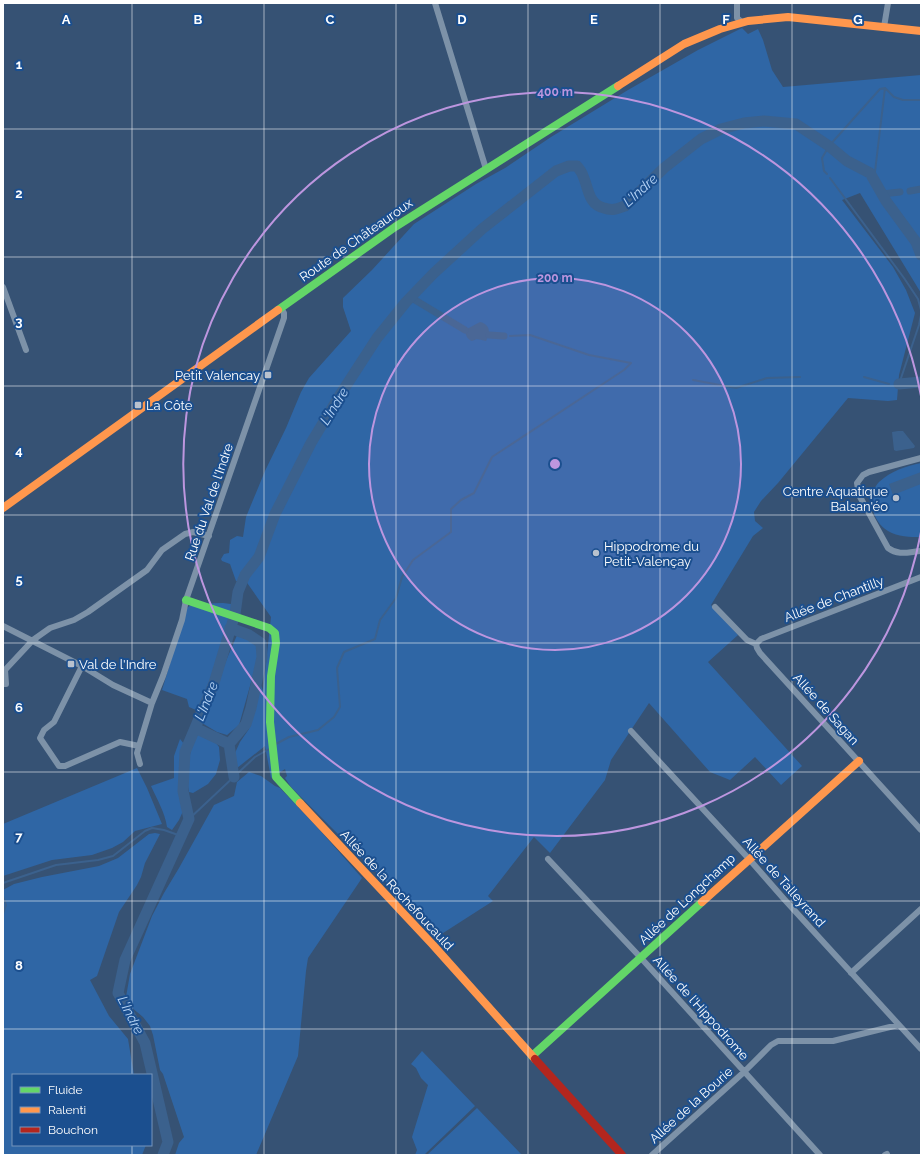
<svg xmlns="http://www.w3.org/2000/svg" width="924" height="1158" font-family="Raleway,sans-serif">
	<rect width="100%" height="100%" fill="#365274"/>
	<!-- green -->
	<path fill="#2f66a5" d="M 742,28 L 748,34 L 758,29 L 763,40 L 772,70 L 783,87 L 921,75 L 921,293 L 860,193 L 842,200 L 893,267 L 906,290 L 915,313 L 899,375 L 897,400 L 888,401 L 848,398 L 778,483 L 761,501 L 754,512 L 755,521 L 763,528 L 753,536 L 711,605 L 738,635 L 708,662 L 802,766 L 781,785 L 755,757 L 730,780 L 710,772 L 649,703 L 611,760 L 605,780 L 550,853 L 534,837 L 488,896 L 493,901 L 440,935 L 434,927 L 415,911 L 291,787 L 285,778 L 287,776 L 285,769 L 271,778 L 265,746 L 237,768 L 235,753 L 240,742 L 249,729 L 256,696 L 261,685 L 263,691 L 271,617 L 243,577 L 241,581 L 236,581 L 230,564 L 222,561 L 221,559 L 224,554 L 229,553 L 230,540 L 237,536 L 243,537 L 246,517 L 265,471 L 286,428 L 301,392 L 309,378 L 351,331 L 343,307 L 343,298 L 372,270 L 414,224 L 476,184 L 505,168 L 551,137 L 628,90 L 698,50 Z
		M 921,463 L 921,537 C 910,537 898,537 888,531 C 872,522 866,496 879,482 C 891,471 906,466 921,463 Z
		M 223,603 L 231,604 L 235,608 L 229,623 L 223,645 L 200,707 L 196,710 L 189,707 L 187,699 L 162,690 L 187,608 L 192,604 Z
		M 238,633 L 252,641 L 257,645 L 259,654 L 239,725 L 227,735 L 217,732 L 202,723 L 228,656 Z
		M 198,733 L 212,738 L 219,747 L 220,760 L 216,774 L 208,784 L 193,793 L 189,792 L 186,774 L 191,750 Z
		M 180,739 L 184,744 L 180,775 L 183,811 L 179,820 L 172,830 L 167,827 C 165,813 157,799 151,786 L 174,778 L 174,756 Z
		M 137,768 L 147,788 L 162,824 L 135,831 L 123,842 L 112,848 L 92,855 L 52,860 L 3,876 L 3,824 Z
		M 249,772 L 261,776 L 275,786 L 280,788 L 317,827 L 362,878 L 308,958 L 306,971 L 298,1056 L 256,1155 L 175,1155 L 179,1143 L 184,1137 L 163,1074 L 160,1070 L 153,1035 L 150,1026 L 143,1017 L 131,1007 L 126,997 L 130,974 L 152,916 L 164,893 L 179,868 L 214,805 L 234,796 L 237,782 Z
		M 155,833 L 160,834 L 145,863 L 141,877 L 137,885 L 119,912 L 97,976 L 90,980 L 109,1016 L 128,1039 L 134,1075 L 13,1075 L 13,1145 L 146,1145 L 142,1155 L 3,1155 L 3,890 L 14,884 L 42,877 L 99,866 L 118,858 L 149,834 Z
		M 422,1051 L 475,1106 L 424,1155 L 415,1155 L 417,1150 L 412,1137 L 428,1085 L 421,1078 L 416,1068 L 411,1064 Z
		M 477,1108 L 522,1155 L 428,1155 L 428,1154 Z"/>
	<!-- water -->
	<path fill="#3b618d" d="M 480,322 C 490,324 491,333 486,341 L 477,339 L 472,341 C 467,339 466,336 465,330 Z
		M 898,431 L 903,431 L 915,446 L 914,448 L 896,451 L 894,450 L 892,432 Z
		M 921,472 L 921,484 L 893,495 L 889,484 Z"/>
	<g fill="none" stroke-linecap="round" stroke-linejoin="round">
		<!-- stream -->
		<path stroke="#3b618d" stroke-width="2" d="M 827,174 L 824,171 L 822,158 L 829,146 L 880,89 L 885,88 L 894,97 L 903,100 L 921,100
			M 830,178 L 904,278 L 918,299 L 921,310
			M 874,180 L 885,88
			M 510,336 L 530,335 L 589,355 L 631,363
			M 864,377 L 889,384
			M 693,380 L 736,388 L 767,378 L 800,377
			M 899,384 L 919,325 L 921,315
			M 274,745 L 289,737 L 318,730 L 334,717 L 340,707 L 337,668 L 344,652 L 375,639 L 380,620 L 396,598 L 402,577 L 413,560 L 451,532 L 451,509 L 461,500 L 474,493 L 492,457 L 624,370 L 631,363
			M 189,819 L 255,757 L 271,748
			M 3,883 L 56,865 L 98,860 L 113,856 L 145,831 L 152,828 L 164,830 L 181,836
			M 3,896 L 6,905 L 3,914"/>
		<!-- canal -->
		<path stroke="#3b618d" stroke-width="7" d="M 910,191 L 921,189
			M 882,194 L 900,192
			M 410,297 L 465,330
			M 489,335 L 504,336"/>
		<!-- river -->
		<path stroke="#3b618d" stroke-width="11" d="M 899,384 L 921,382
			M 230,628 L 249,635 L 261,643 L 262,657 L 251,708 L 246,724 L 229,744 L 234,777
			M 195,728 L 229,744
			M 163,1155 L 168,1142 L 145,1043 L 118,993 L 125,960 L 189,819 L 183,791 L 185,752 L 214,683 L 235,614 L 238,592 L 245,575 L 259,557 L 275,514 L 311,443 L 340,395 L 377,338 L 406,302 L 434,273 L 482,229 L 556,171 L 569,166 L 577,166 C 579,169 582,172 583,176 C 589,189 588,204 604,208 C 612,211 617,209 625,206 L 664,168 L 701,139 L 721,129 L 744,123 L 764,121 L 796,124 L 829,146 L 847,161 L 870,173 L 886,201 L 916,242 L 921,255"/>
		<!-- street -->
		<path stroke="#7d92a8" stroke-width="6" d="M 435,3 L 486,169
			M 737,3 L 737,18 L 742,22
			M 884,27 L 888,3
			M 3,287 L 26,350
			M 921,458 L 869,472 L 863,475 L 857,483 L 859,495 L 888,548 C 899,556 908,552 921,551
			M 715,607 L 747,640 L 756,644 L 757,648 L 760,653 L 921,830
			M 3,626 L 82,666 L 113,685 L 152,703
			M 756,644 L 761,639 L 921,577
			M 82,666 L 54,722 L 44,730 L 40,738 L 59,766 L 65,766 L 120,742 L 139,746
			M 3,671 L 5,670 L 33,640 L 50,628 L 74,620 L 88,612 L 147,570 L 162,550 L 185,534 L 193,532 L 209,536
			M 3,684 L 6,684 L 5,670
			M 631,731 L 749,859 L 784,899 L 921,1049
			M 140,764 L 137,753 L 139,746 L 152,703 L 163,676 L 182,620 L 186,600 L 284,318 L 284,313 L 281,308
			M 548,859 L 641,958 L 820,1155
			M 851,973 L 921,909
			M 652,1155 L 744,1072 L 771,1045 L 778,1041 L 833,1041 L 898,1025
			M 885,1155 L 887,1154"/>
		<!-- fast -->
		<path stroke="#63d668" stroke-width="8" d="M 278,310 L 395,227 L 618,86
			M 186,600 L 269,628 L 275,633 L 276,643 L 271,676 L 270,722 L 276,777 L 300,803
			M 532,1056 L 702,902"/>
		<!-- slow -->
		<path stroke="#ff974d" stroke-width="8" d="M 618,86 L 684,44 L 720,29 L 748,21 L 788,17 L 921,31
			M 3,508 L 278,310
			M 300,803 L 433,945 L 535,1059
			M 702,902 L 859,761"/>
		<!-- jam -->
		<path stroke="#b3261e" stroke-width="8" d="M 535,1059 L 622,1155"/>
	</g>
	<!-- grid -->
	<path fill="none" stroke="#fff" stroke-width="1" stroke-opacity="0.55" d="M 132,3 L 132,1075M 264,3 L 264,1155M 396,3 L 396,1155M 528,3 L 528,1155M 660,3 L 660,1155M 792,3 L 792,1155M 3,129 L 921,129M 3,257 L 921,257M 3,386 L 921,386M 3,515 L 921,515M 3,643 L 921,643M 3,772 L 921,772M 3,901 L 921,901M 3,1029 L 921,1029M 132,1145 L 132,1155"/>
	<!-- distance rings -->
	<circle cx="555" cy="464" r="186" fill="#bd96df" fill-opacity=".12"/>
	<g fill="none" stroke="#bd96df" stroke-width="2">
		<circle cx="555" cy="464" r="186"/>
		<path d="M921 532A372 372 0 1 1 921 396"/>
	</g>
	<!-- markers -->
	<g fill="#b9c2ce" stroke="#1b4f8f" stroke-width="1.5">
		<rect x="264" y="371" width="8" height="8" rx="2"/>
		<rect x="134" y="401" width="8" height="8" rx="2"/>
		<circle cx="896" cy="498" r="4"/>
		<circle cx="596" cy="553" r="4"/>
		<rect x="67" y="660" width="8" height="8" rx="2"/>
	</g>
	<g text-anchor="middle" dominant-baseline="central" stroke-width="4" stroke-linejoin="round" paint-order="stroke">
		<!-- street labels -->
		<g font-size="13" fill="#fff" stroke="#1b4f8f">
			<text transform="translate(356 240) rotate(-35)">Route de Châteauroux</text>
			<text transform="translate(209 502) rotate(-71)">Rue du Val de l'Indre</text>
			<text transform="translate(834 599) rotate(-21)">Allée de Chantilly</text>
			<text transform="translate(826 709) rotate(48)">Allée de Sagan</text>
			<text transform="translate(784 882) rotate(48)">Allée de Talleyrand</text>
			<text transform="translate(397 890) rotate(47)">Allée de la Rochefoucauld</text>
			<text transform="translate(687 899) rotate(-43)">Allée de Longchamp</text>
			<text transform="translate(701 1008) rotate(48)">Allée de l'Hippodrome</text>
			<text transform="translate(691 1105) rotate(-42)">Allée de la Bourie</text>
		</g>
		<!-- poi labels -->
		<g font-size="13" fill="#fff" stroke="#1b4f8f" text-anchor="start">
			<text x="260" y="375" text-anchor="end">Petit Valencay</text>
			<text x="146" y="405">La Côte</text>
			<text x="888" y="491" text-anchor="end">Centre Aquatique<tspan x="888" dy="15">Balsan'éo</tspan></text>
			<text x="604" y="546">Hippodrome du<tspan x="604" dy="15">Petit-Valençay</tspan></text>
			<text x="79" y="664">Val de l'Indre</text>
		</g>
		<!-- water labels -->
		<g font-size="14" font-style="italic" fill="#b5d3f5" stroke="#1b4f8f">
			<text transform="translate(640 190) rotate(-42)">L'Indre</text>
			<text transform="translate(334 406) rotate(-58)">L'Indre</text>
			<text transform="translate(206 701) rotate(-68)">L'Indre</text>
			<text transform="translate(131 1015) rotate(63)">L'Indre</text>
		</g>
	</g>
	<g font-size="13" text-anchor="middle" font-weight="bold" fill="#fff" stroke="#1b4f8f" stroke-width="4" stroke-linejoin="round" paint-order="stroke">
		<text x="66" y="24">A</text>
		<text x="198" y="24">B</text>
		<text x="330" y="24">C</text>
		<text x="462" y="24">D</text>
		<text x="594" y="24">E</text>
		<text x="726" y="24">F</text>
		<text x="858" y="24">G</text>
		<text x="19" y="69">1</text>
		<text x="19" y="198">2</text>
		<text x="19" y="326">3</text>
		<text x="19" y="455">4</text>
		<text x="19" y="584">5</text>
		<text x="19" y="712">6</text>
		<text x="19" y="841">7</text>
		<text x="19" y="970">8</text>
	</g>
	<circle cx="555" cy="464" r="6" fill="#bd96df" stroke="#1b4f8f" stroke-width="2"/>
	<g font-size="12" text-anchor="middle" font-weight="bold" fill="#bd96df" stroke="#1b4f8f" stroke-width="4" stroke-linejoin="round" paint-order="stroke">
		<text x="555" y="96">400 m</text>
		<text x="555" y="282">200 m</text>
	</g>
	<!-- border -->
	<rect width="924" height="1158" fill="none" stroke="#ffffff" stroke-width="8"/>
	<!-- legend -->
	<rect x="12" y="1074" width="140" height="72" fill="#1b4f8f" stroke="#7695bc"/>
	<rect x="20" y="1087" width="20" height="6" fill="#63d668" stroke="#7695bc"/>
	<text x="48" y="1094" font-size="12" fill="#ffffff">Fluide</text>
	<rect x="20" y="1107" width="20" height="6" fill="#ff974d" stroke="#7695bc"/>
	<text x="48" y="1114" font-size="12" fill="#ffffff">Ralenti</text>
	<rect x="20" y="1127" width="20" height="6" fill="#b3261e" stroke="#7695bc"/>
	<text x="48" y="1134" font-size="12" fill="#ffffff">Bouchon</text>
</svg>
